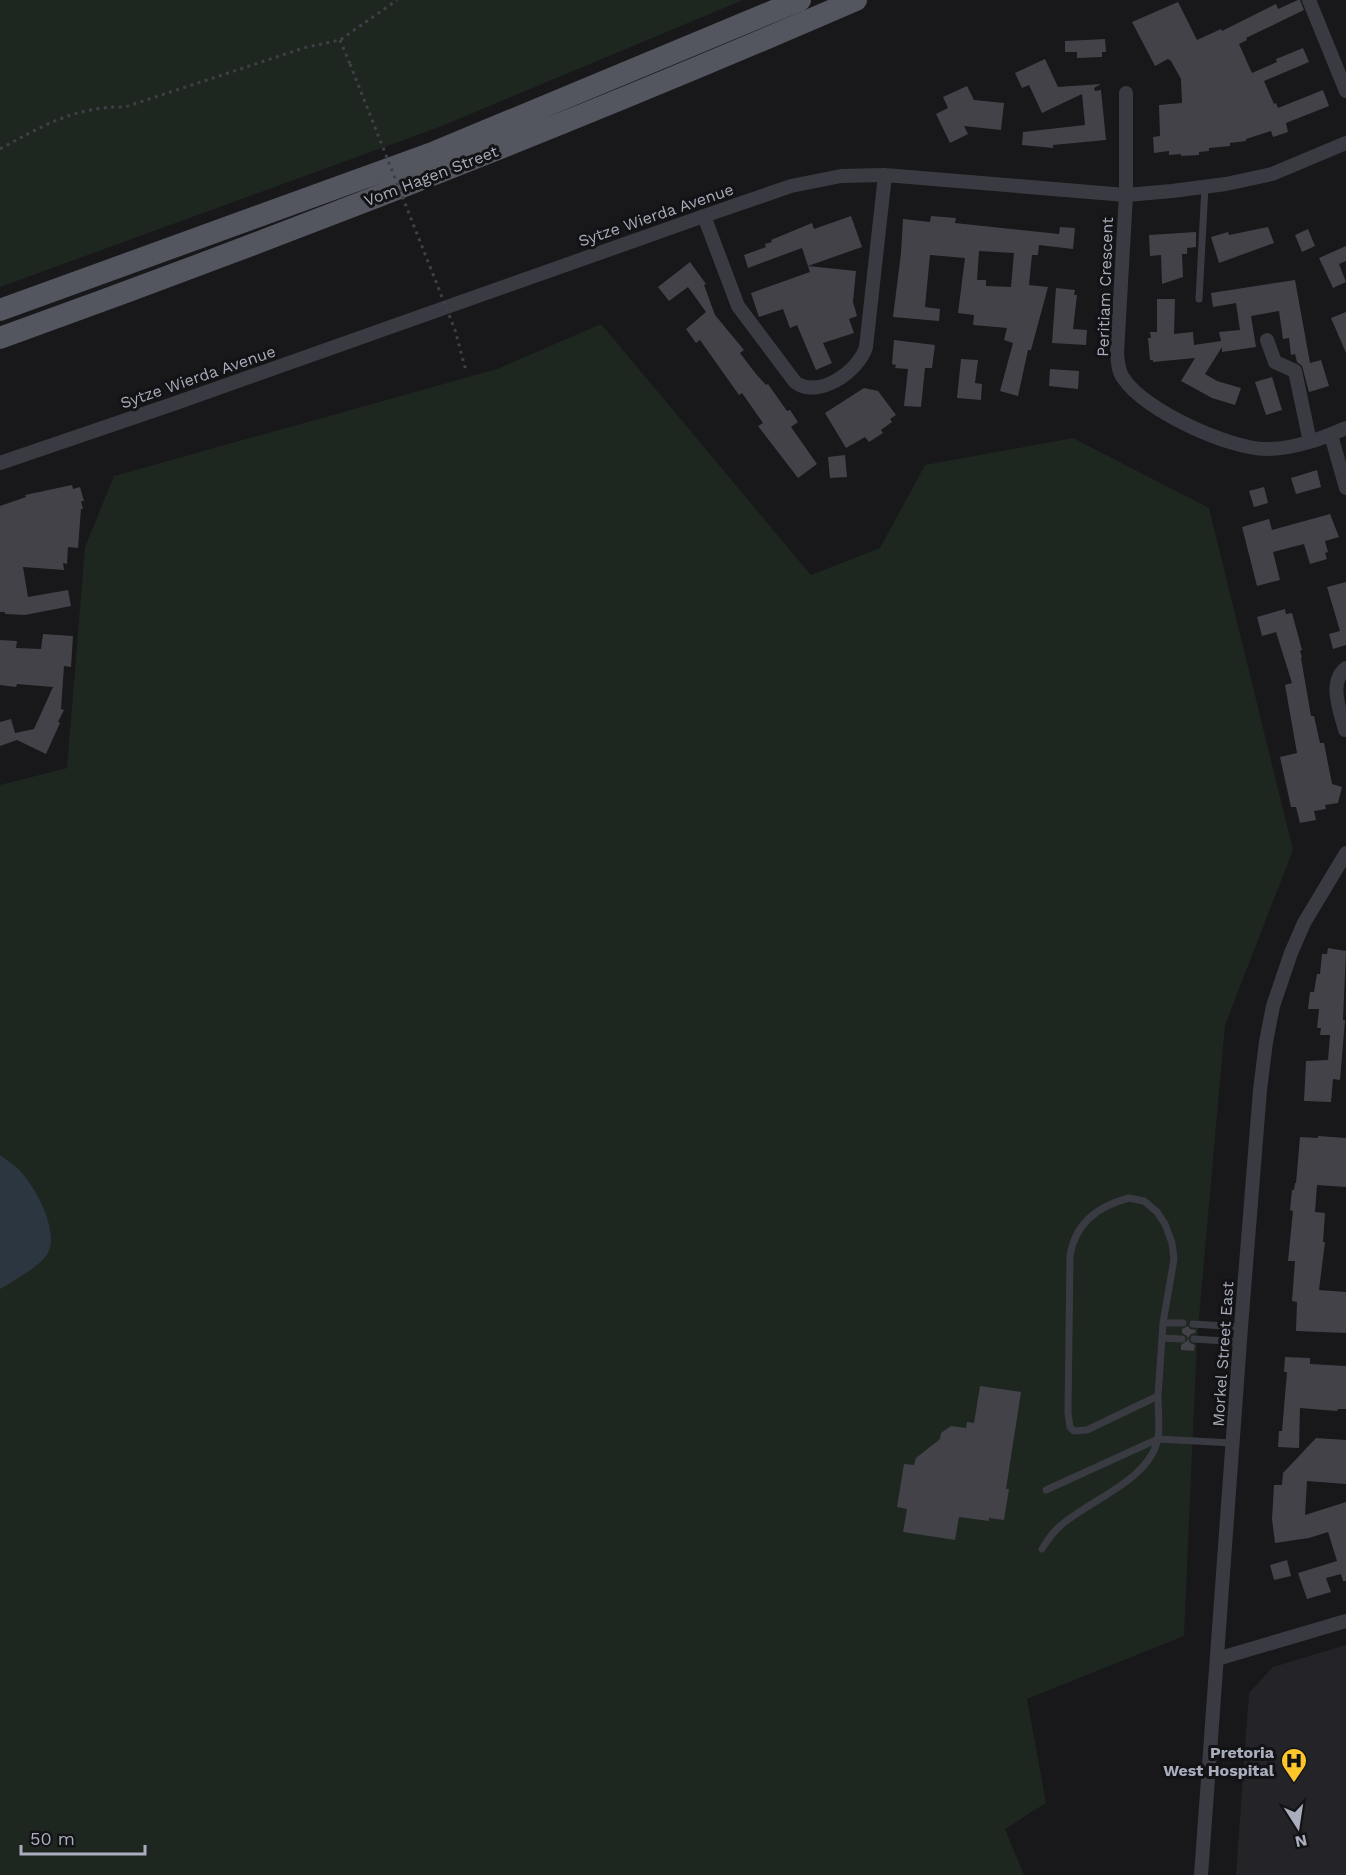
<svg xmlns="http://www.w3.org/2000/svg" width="1346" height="1875" font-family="'Work Sans',sans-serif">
	<rect width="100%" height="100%" fill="#18181b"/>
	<!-- built -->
	<path fill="#242428" d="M 1346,1645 L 1346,1875 L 1236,1875 L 1249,1693 L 1273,1667 Z"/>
	<!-- green -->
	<path fill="#1d261f" d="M 0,0 L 743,0 L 442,126 L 0,287 Z
		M 601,324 L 811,575 L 880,548 L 925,465 L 1073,438 L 1209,508 L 1293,850 L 1225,1025 L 1197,1340 L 1184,1636 L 1027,1699 L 1046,1803 L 1005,1829 L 1024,1875 L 0,1875 L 0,785 L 67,768 L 85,547 L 114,476 L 497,369 Z"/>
	<!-- water -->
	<path fill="#2c3640" d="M 0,1155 C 5,1159 10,1162 15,1166 C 33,1181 60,1230 48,1253 C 41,1266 13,1281 0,1289 Z"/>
	<!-- building -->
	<path fill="#424248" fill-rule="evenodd" d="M 1298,0 L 1300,0 L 1304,10 L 1246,38 L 1247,40 L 1239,44 L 1252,73 L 1277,62 L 1276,59 L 1303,48 L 1309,62 L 1264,81 L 1274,104 L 1276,103 L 1278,108 L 1323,90 L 1329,106 L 1286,123 L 1288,132 L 1273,137 L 1271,131 L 1246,139 L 1246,141 L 1230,143 L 1230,146 L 1209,148 L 1209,151 L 1199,152 L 1199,155 L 1181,156 L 1181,154 L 1169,155 L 1169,151 L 1154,153 L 1153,137 L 1160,136 L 1159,105 L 1182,103 L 1181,79 L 1171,61 L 1168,59 L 1155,66 L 1132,22 L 1178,2 L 1197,40 L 1221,29 L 1222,31 L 1276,4 L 1278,9 Z
		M 1105,39 L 1106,52 L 1102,52 L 1102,57 L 1077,58 L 1077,52 L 1065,52 L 1065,41 Z
		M 1045,59 L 1058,87 L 1101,84 L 1094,88 L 1095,91 L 1101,90 L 1106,140 L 1053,145 L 1053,148 L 1022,145 L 1023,132 L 1085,125 L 1082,94 L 1042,113 L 1029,85 L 1022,88 L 1015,73 Z
		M 967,86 L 974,100 L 1004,103 L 1001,130 L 964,126 L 968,134 L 950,143 L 936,114 L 948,108 L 943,97 Z
		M 851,216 L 862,247 L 808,266 L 802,248 L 748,268 L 744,255 L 766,247 L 765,244 L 772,242 L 771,240 L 812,223 L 814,229 Z
		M 931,216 L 956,218 L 955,223 L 1059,234 L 1060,227 L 1075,228 L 1073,249 L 1039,245 L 1038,255 L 1032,255 L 1029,285 L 1048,287 L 1031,350 L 1028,350 L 1018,396 L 1000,391 L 1013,343 L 1004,340 L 1007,328 L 973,325 L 974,315 L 958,313 L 965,258 L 930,255 L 925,307 L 940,309 L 939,321 L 893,317 L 901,253 L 903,219 L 930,222 ZM 979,251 L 1014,253 L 1011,287 L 986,286 L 986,280 L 977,280 Z
		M 1268,227 L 1274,243 L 1219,263 L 1211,237 L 1228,232 L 1229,235 Z
		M 1308,229 L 1315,246 L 1302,252 L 1295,235 Z
		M 1196,232 L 1196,247 L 1187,248 L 1187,254 L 1182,254 L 1183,277 L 1162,284 L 1161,255 L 1150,256 L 1149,235 Z
		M 1346,246 L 1346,261 L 1339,264 L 1346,282 L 1333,288 L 1319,258 Z
		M 690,262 L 706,284 L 704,285 L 715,315 L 744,350 L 740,353 L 756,374 L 766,385 L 768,384 L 787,411 L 790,410 L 798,422 L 791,427 L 817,464 L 798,478 L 758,426 L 763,423 L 742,393 L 739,395 L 700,340 L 696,343 L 686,329 L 706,312 L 688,287 L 669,301 L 658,287 Z
		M 808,266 L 856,271 L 853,302 L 857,316 L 849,319 L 854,333 L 823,343 L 832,363 L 816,370 L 797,325 L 790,328 L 783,309 L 759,317 L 751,293 L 810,272 Z
		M 1295,280 L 1310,363 L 1321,360 L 1329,386 L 1309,392 L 1302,366 L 1297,362 L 1295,354 L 1291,355 L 1289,338 L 1283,339 L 1279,311 L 1251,316 L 1256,347 L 1222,352 L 1222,347 L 1205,374 L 1217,381 L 1241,388 L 1235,405 L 1212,398 L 1181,381 L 1195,358 L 1153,362 L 1153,360 L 1150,360 L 1148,338 L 1151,338 L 1150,332 L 1157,332 L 1157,299 L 1175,299 L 1174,334 L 1193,332 L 1194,345 L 1221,341 L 1219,332 L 1240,330 L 1236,303 L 1213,307 L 1211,293 Z
		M 1056,288 L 1075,290 L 1074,295 L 1077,295 L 1073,329 L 1087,330 L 1086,345 L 1052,343 Z
		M 1346,312 L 1346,353 L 1331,318 Z
		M 894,340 L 935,345 L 932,368 L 925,368 L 921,407 L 904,406 L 908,369 L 895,368 L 896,365 L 892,364 Z
		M 961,359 L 978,360 L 975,383 L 982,384 L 981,400 L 957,398 Z
		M 1050,369 L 1079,371 L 1078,389 L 1049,386 Z
		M 1272,377 L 1282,410 L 1266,415 L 1255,382 Z
		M 864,388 L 878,391 L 896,415 L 890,419 L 892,422 L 881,430 L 883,433 L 869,442 L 865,437 L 846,448 L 825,413 Z
		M 845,455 L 847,477 L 830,478 L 828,457 Z
		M 1317,470 L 1321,487 L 1296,494 L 1291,478 Z
		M 72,485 L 73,489 L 80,487 L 84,501 L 81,501 L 83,509 L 81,509 L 78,548 L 68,547 L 67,564 L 63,563 L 64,570 L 23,567 L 28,597 L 68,590 L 71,606 L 25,615 L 5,614 L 5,612 L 0,612 L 0,506 L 26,497 L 25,495 Z
		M 1264,487 L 1268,503 L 1254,507 L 1249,491 Z
		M 1330,514 L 1339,537 L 1325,541 L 1328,552 L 1325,553 L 1327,559 L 1310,564 L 1304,544 L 1273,552 L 1280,580 L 1257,586 L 1242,527 L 1269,519 L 1272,530 Z
		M 1346,582 L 1346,645 L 1333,649 L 1329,634 L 1340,631 L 1327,587 Z
		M 1285,609 L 1286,614 L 1292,613 L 1302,650 L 1300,651 L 1302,657 L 1301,658 L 1311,716 L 1314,716 L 1320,743 L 1324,743 L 1332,784 L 1342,787 L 1338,803 L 1325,805 L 1326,809 L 1314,811 L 1316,820 L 1300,823 L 1296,807 L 1291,807 L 1280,757 L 1297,753 L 1285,685 L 1292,683 L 1276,632 L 1262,636 L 1257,617 Z
		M 43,634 L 73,636 L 71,667 L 64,666 L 61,709 L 64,710 L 58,722 L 60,723 L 46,754 L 17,740 L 0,746 L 0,722 L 11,719 L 15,733 L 34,729 L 53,687 L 17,684 L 16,687 L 0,685 L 0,640 L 17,641 L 16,648 L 41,649 Z
		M 1328,948 L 1346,951 L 1343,1020 L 1345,1020 L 1340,1080 L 1333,1079 L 1331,1102 L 1304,1101 L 1306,1061 L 1328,1060 L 1330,1035 L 1320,1035 L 1321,1028 L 1317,1028 L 1319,1009 L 1308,1009 L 1310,992 L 1314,992 L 1317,974 L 1320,974 L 1322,954 L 1327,954 Z
		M 1318,1136 L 1346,1138 L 1346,1187 L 1317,1185 L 1315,1212 L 1325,1213 L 1323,1242 L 1325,1242 L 1319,1290 L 1346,1292 L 1346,1333 L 1296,1331 L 1297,1302 L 1292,1301 L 1295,1261 L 1288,1261 L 1293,1211 L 1290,1210 L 1292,1190 L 1294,1190 L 1295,1183 L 1296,1183 L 1300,1137 L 1318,1138 Z
		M 1188,1326 L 1190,1329 L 1196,1330 L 1195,1333 L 1191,1334 L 1188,1338 L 1190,1343 L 1195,1345 L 1194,1351 L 1181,1350 L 1181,1345 L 1188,1340 L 1187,1336 L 1182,1333 L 1182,1329 Z
		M 1285,1357 L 1310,1358 L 1310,1364 L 1346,1366 L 1346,1409 L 1338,1409 L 1337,1411 L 1300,1408 L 1299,1448 L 1278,1447 L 1279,1431 L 1282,1431 L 1287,1372 L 1284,1372 Z
		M 980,1386 L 1021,1392 L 1006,1489 L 1009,1489 L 1004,1520 L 989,1518 L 989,1521 L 959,1517 L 955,1540 L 903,1532 L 907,1509 L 897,1507 L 904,1464 L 914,1465 L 916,1458 L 940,1439 L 941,1433 L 951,1426 L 966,1428 L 967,1422 L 974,1423 Z
		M 1316,1438 L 1346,1440 L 1346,1484 L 1307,1481 L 1305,1515 L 1346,1502 L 1346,1581 L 1343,1581 L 1341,1574 L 1326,1578 L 1331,1592 L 1307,1599 L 1298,1573 L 1337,1561 L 1328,1532 L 1309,1538 L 1275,1543 L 1272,1519 L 1274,1485 L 1282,1485 L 1283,1473 Z
		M 1287,1560 L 1291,1576 L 1274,1580 L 1270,1565 Z"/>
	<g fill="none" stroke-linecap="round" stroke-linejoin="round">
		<!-- path -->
		<path stroke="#3e4047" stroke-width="3" stroke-dasharray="3 4.5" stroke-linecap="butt" d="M 340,40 L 350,64
			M 0,149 C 42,126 76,106 125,107 L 307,47 L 340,40 L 397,0"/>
		<!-- service -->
		<path stroke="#3a3b42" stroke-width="7" d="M 1199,299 L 1205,186
			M 1129,1198 L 1144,1201 L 1157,1212 L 1165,1224 L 1172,1243 L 1174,1259 L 1163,1323 L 1158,1396 L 1087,1430 L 1074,1431 L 1070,1427 L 1068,1413 L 1070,1256 C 1075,1223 1098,1206 1129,1198 Z
			M 1163,1323 L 1183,1323
			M 1193,1324 L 1241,1327
			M 1162,1338 L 1182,1339
			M 1194,1339 L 1240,1342
			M 1046,1490 L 1158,1439 L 1232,1443
			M 1042,1549 C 1047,1541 1052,1533 1059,1527 C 1088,1500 1150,1481 1158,1438 C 1160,1425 1158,1409 1158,1396"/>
		<!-- minor -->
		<path stroke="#3a3b42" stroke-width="14" d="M 1309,0 L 1346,91
			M 1126,93 L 1126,195 L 1117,353 C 1118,362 1118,372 1124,379 C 1144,410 1229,449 1266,449 C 1294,449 1321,439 1346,428
			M 704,216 L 738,306 L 795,382 C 818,400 859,371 866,347 L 885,175
			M 1267,340 L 1275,362 L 1295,371 L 1310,442
			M 1331,435 L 1346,488
			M 0,463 L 173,404 L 704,216 L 791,186 L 841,176 L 885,175 L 1126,195 L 1172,191 L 1226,184 L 1272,174 L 1346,143
			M 1345,730 C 1340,710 1328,682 1346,668
			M 1217,1659 L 1346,1621
			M 1201,1875 L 1241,1327 L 1260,1090 L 1266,1042 L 1273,1006 L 1291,953 L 1304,923 L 1346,853"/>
		<!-- primary -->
		<path stroke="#54565f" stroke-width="22" d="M 0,310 L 435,152 L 800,0
			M 0,338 C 289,234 574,122 856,0"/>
		<!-- path-bridge -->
		<path stroke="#3e4047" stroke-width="3" stroke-dasharray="3 4.5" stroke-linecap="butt" d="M 350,64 L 455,330 L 466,371"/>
	</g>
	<!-- icons -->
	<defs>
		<symbol id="hospital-pin" viewBox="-11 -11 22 30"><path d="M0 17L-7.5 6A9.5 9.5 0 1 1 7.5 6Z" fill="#ffc62b" stroke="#131316"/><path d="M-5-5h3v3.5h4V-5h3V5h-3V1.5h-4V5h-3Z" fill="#111"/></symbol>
	</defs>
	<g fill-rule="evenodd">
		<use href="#hospital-pin" x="1279" y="1746" width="30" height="40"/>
	</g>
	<g text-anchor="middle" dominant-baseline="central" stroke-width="6" stroke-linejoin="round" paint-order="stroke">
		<!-- street labels -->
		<g font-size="16" fill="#a9adbc" stroke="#131316">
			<text transform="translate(431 176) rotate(-21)">Vom Hagen Street</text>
			<text transform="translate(656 215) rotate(-19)">Sytze Wierda Avenue</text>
			<text transform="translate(1105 287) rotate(-88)">Peritiam Crescent</text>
			<text transform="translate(198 377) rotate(-19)">Sytze Wierda Avenue</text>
			<text transform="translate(1223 1354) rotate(-86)">Morkel Street East</text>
		</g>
		<!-- poi labels -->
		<g font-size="16" font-weight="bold" fill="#a9adbc" stroke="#131316" text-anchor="end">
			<text x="1274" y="1752">Pretoria<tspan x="1274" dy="18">West Hospital</tspan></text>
		</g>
	</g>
	<!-- north arrow -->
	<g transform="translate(1298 1827) rotate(168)" stroke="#131316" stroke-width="4.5" paint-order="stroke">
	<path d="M0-4.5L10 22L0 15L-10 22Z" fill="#a9adbc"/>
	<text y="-9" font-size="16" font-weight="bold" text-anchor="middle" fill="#a9adbc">N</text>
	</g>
	<!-- scale -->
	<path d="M21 1845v9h124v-9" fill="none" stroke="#a9adbc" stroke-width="3"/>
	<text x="30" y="1845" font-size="18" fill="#a9adbc" stroke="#131316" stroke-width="4.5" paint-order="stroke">50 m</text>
</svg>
